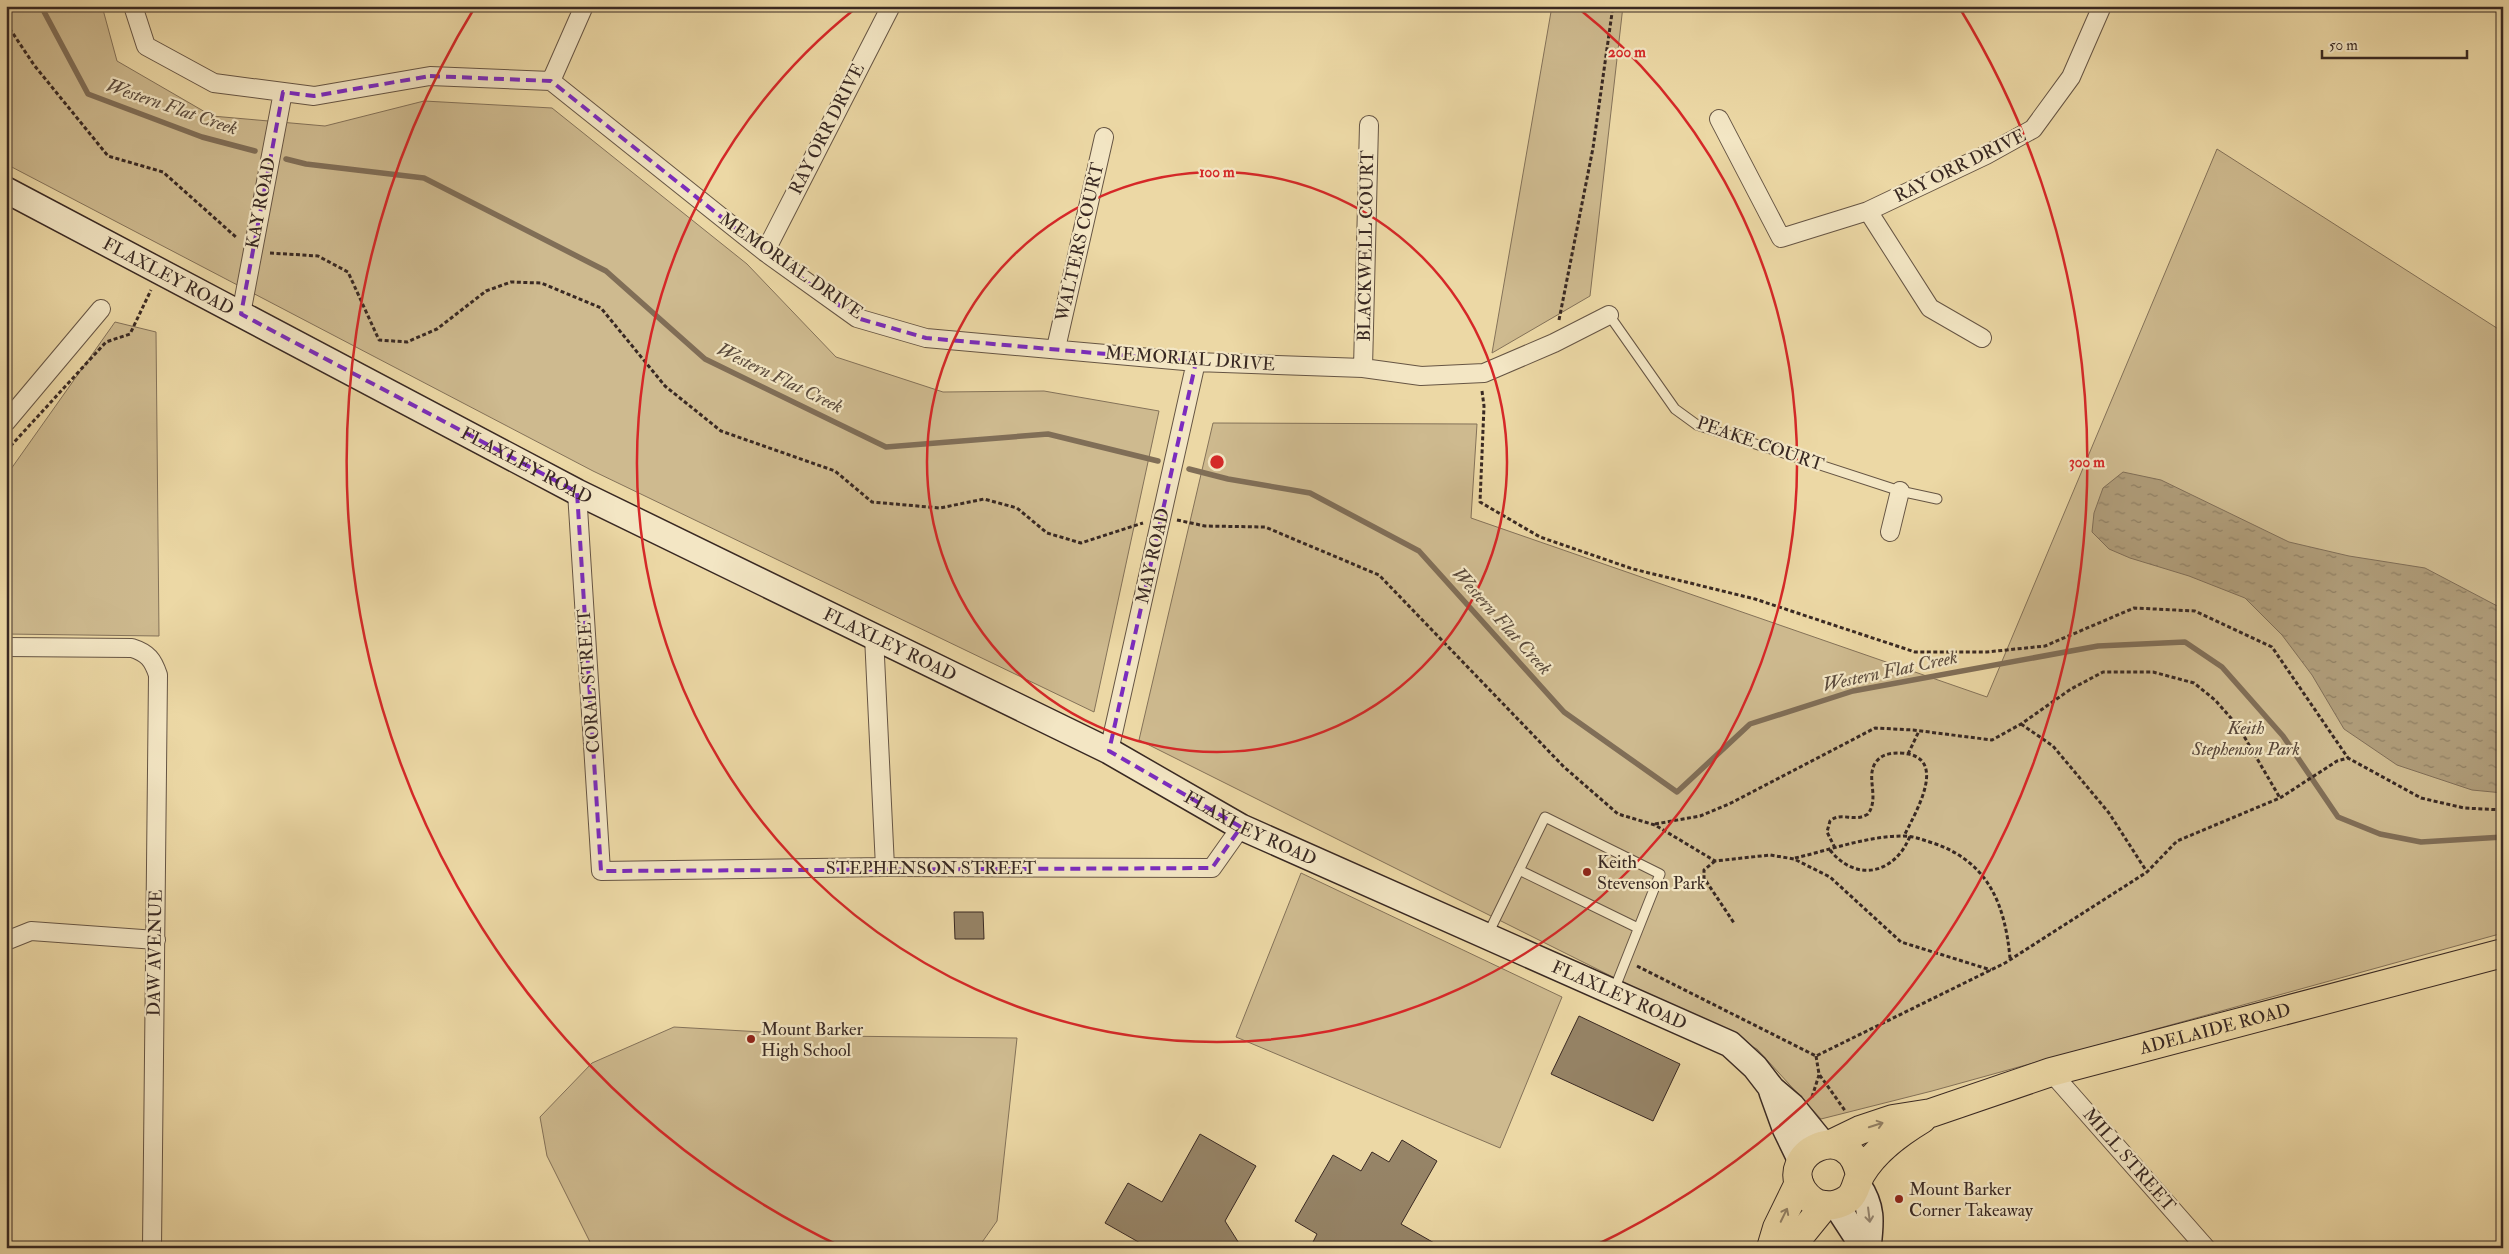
<svg xmlns="http://www.w3.org/2000/svg" width="2509" height="1254" font-family="'IM FELL Double Pica',serif">
	<defs>
		<pattern id="water-ripples" width="26" height="14" patternUnits="userSpaceOnUse" patternTransform="scale(1.25)"><rect width="26" height="14" fill="#af9c79"/><path d="M2 4q2-2 4 0t4 0M15 11q2-2 4 0t4 0" fill="none" stroke="#8f7f63"/></pattern>
	</defs>
	<rect width="100%" height="100%" fill="#ecd8a5"/>
	<filter id="stains"><feTurbulence type="fractalNoise" baseFrequency=".004" numOctaves="4"/><feColorMatrix values="0 0 0 0 .2 0 0 0 0 .09 0 0 0 0 .02 0 0 0 .5 -.17"/></filter>
	<radialGradient id="worn" r=".72"><stop offset=".6" stop-color="#630" stop-opacity="0"/><stop offset="1" stop-color="#630" stop-opacity=".3"/></radialGradient>
	<!-- green -->
	<path fill="#ceba8f" stroke="#847259" d="M 6,6 L 102,6 L 117,61 L 212,116 L 325,126 L 424,101 L 552,108 L 747,264 L 836,357 L 943,392 L 1044,391 L 1159,411 L 1094,712 L 593,471 L 6,164 Z
		M 1552,6 L 1623,6 L 1590,296 L 1492,353 Z
		M 2217,149 L 2503,332 L 2503,933 L 1932,1091 L 1821,1119 L 1757,1049 L 1139,740 L 1213,423 L 1477,424 L 1471,518 L 1987,697 Z
		M 115,322 L 156,332 L 159,636 L 6,634 L 6,476 Z
		M 1301,873 L 1562,997 L 1500,1148 L 1236,1037 Z
		M 674,1027 L 832,1036 L 1017,1038 L 997,1221 L 978,1248 L 593,1248 L 547,1156 L 540,1117 L 592,1063 Z"/>
	<!-- water -->
	<path fill="url(#water-ripples)" stroke="#806e57" d="M 2123,472 L 2161,480 L 2289,542 L 2349,556 L 2425,568 L 2503,609 L 2503,793 L 2472,790 L 2397,765 L 2344,729 L 2312,675 L 2282,635 L 2245,598 L 2189,576 L 2130,558 L 2109,549 L 2092,532 L 2094,513 L 2103,488 Z"/>
	<g fill="none" stroke-linecap="round" stroke-linejoin="round">
		<!-- stream -->
		<path stroke="#806e57" stroke-width="5.5" d="M 41,6 L 88,94 L 202,137 L 255,151
			M 286,159 L 306,164 L 424,178 L 606,271 L 705,359 L 886,447 L 1048,434 L 1158,461
			M 1189,469 L 1228,479 L 1310,493 L 1419,551 L 1564,712 L 1677,792 L 1750,724 L 1853,691 L 2098,646 L 2185,642 L 2222,667 L 2283,736 L 2338,817 L 2380,834 L 2421,842 L 2503,837"/>
	</g>
	<!-- building -->
	<path fill="#968467" stroke="#392923" d="M 954,912 L 983,912 L 984,939 L 955,939 Z
		M 1579,1016 L 1680,1064 L 1653,1121 L 1551,1074 Z
		M 1200,1134 L 1256,1166 L 1225,1221 L 1242,1248 L 1149,1248 L 1105,1223 L 1128,1183 L 1162,1202 Z
		M 1402,1140 L 1437,1161 L 1401,1224 L 1443,1248 L 1310,1248 L 1317,1234 L 1295,1221 L 1333,1155 L 1361,1171 L 1372,1152 L 1389,1162 Z"/>
	<g fill="none" stroke-linecap="round" stroke-linejoin="round">
		<defs>
			<path id="service" d="M 1609,315 L 1675,409 L 1697,425 L 1900,491 L 1937,499
				M 1519,870 L 1638,928
				M 1488,934 L 1545,817 L 1660,874 L 1614,990"/>
			<path id="minor" d="M 133,6 L 146,46 L 214,83 L 314,96 L 430,76 L 551,81 L 765,252 L 857,318 L 926,338 L 1196,362 L 1363,368 L 1421,376 L 1484,373 L 1554,343 L 1609,315
				M 551,81 L 584,6
				M 1719,119 L 1781,238 L 1868,211 L 1986,155 L 2033,129 L 2071,77 L 2102,6
				M 1868,211 L 1930,308 L 1982,338
				M 765,252 L 891,6
				M 241,314 L 283,92
				M 1056,348 L 1104,137
				M 1363,368 L 1369,125
				M 6,422 L 101,309
				M 577,492 L 601,871 L 885,867 L 1212,868 L 1241,827
				M 1890,532 L 1900,491
				M 874,636 L 885,867
				M 6,647 L 132,648 C 148,653 153,660 158,675 L 152,1248
				M 1109,751 L 1196,362
				M 6,941 L 31,931 L 156,940
				M 2051,1072 L 2206,1248"/>
			<g id="secondary">
				<path id="s1" d="M 6,190 L 577,492 L 1109,751 L 1241,827 L 1730,1044 L 1755,1067 L 1772,1089 L 1792,1106 L 1823,1144"/>
				<path d="M 1772,1092 L 1785,1128 L 1801,1161"/>
				<path d="M 1858,1185 C 1873,1207 1871,1222 1868,1248"/>
				<path d="M 1836,1205 L 1864,1248"/>
			</g>
			<g id="primary">
				<path id="s2" d="M 1831,1144 L 1860,1130 L 1893,1119 L 1931,1113 L 2051,1072 L 2503,953"/>
				<path d="M 1860,1176 C 1850,1116 1777,1154 1803,1191 C 1808,1198 1815,1204 1824,1205 C 1832,1207 1843,1203 1849,1198 C 1856,1192 1856,1182 1861,1174 C 1875,1150 1899,1133 1922,1119"/>
				<path d="M 1771,1248 L 1777,1228 L 1799,1183"/>
				<path d="M 1790,1248 L 1825,1205"/>
			</g>
		</defs>
		<!-- service casing -->
		<use href="#service" stroke="#654" stroke-width="11"/>
		<!-- minor casing -->
		<use href="#minor" stroke="#654" stroke-width="20"/>
		<!-- secondary casing -->
		<use href="#secondary" stroke="#392923" stroke-width="28"/>
		<!-- primary casing -->
		<use href="#primary" stroke="#392923" stroke-width="30"/>
		<!-- path -->
		<path stroke="#392923" stroke-width="3" stroke-dasharray="4 2.5" stroke-linecap="butt" d="M 6,23 L 34,65 L 108,156 L 163,172 L 237,238
			M 270,253 L 318,256 L 348,272 L 379,340 L 407,342 L 437,329 L 486,291 L 511,282 L 541,283 L 601,308 L 665,386 L 721,431 L 835,471 L 872,502 L 940,508 L 984,499 L 1017,508 L 1047,533 L 1081,543 L 1143,523
			M 1559,320 L 1593,148 L 1613,6
			M 1482,391 L 1484,406 L 1480,502 L 1540,537 L 1633,569 L 1755,599 L 1915,652 L 1987,652 L 2045,646 L 2134,608 L 2195,611 L 2272,647 L 2348,758
			M 6,451 L 106,342 L 130,334 L 151,290
			M 1177,520 L 1205,526 L 1265,527 L 1379,575 L 1564,767 L 1618,814 L 1655,825 L 1715,861 L 1770,855 L 1794,859 L 1830,877 L 1901,942 L 1991,970
			M 2021,724 L 2053,746 L 2109,813 L 2147,872
			M 1908,754 L 1919,731
			M 1655,824 L 1700,816 L 1729,804 L 1875,728 L 1913,730 L 1992,740 L 2021,724 L 2071,689 L 2103,672 L 2153,672 L 2194,683 L 2215,700 L 2238,726 L 2280,798
			M 1835,848 L 1827,832 L 1830,821 C 1841,811 1854,823 1868,814 C 1880,797 1865,777 1876,762 C 1882,754 1891,753 1900,753 C 1951,755 1915,813 1904,836
			M 1830,850 C 1856,883 1895,874 1910,836
			M 1795,858 C 1830,850 1867,836 1903,836 C 1914,836 1923,840 1933,843 C 1989,862 2005,905 2010,958
			M 1715,861 L 1704,870 L 1704,878 L 1734,923
			M 1637,966 L 1816,1056 L 2005,963 L 2147,872 L 2177,841 L 2280,798 L 2337,761 L 2348,758 L 2421,798 L 2464,808 L 2503,810
			M 1816,1056 L 1819,1074 L 1846,1112
			M 1812,1097 L 1819,1075"/>
		<!-- service -->
		<use href="#service" stroke="#f3e6c4" stroke-width="9"/>
		<!-- minor -->
		<use href="#minor" stroke="#f3e6c4" stroke-width="18"/>
		<!-- secondary -->
		<use href="#secondary" stroke="#f3e6c4" stroke-width="25"/>
		<!-- primary -->
		<use href="#primary" stroke="#ecd8a5" stroke-width="28"/>
	</g>
	<!-- one-way arrows -->
	<defs><path id="oneway-shaft" d="M-6 0H5M1.5-3L5.5 0L1.5 3" fill="none" stroke-width="1.6" stroke-linecap="round" stroke-linejoin="round" transform="scale(1.25)"/></defs>
	<g stroke="#928064">
		<use href="#oneway-shaft" transform="translate(1876 1125) rotate(-18)"/>
		<use href="#oneway-shaft" transform="translate(1784 1215) rotate(-64)"/>
	</g>
	<use stroke="#968874" href="#oneway-shaft" transform="translate(1869 1215) rotate(83)"/>
	<!-- marked area -->
	<path fill="none" stroke="#7b2cbf" stroke-width="4" stroke-dasharray="10 6" stroke-linejoin="round" d="M 430,76 L 551,81 L 765,252 L 857,318 L 926,338 L 1196,362 L 1109,751 L 1241,827 L 1212,868 L 601,871 L 577,492 L 241,314 L 283,92 L 314,96 Z"/>
	<!-- distance rings -->
	<g fill="none" stroke="#d62828" stroke-width="2.5">
		<circle cx="1217" cy="462" r="290"/>
		<path d="M1578 8A580 580 0 1 1 856 8"/>
		<path d="M842 1247A870 870 0 0 1 475 7M1959 7A870 870 0 0 1 1592 1247"/>
	</g>
	<!-- markers -->
	<g fill="#8f2418" stroke="#f3e6c4" stroke-width="2">
		<circle cx="1587" cy="872" r="5"/>
		<circle cx="751" cy="1039" r="5"/>
		<circle cx="1899" cy="1199" r="5"/>
	</g>
	<g text-anchor="middle" dominant-baseline="central" stroke-width="4.5" stroke-linejoin="round" paint-order="stroke">
		<!-- street labels -->
		<g font-size="18" fill="#392923" stroke="#f3e6c4">
			<text transform="translate(827 129) rotate(-63)">RAY ORR DRIVE</text>
			<text transform="translate(1960 166) rotate(-26)">RAY ORR DRIVE</text>
			<text transform="translate(261 203) rotate(-79)">KAY ROAD</text>
			<text transform="translate(1080 242) rotate(-77)">WALTERS COURT</text>
			<text transform="translate(1366 246) rotate(-89)">BLACKWELL COURT</text>
			<text transform="translate(791 266) rotate(35)">MEMORIAL DRIVE</text>
			<text stroke="none"><textPath href="#s1" startOffset="184">FLAXLEY ROAD</textPath></text>
			<text transform="translate(1190 359) rotate(4)">MEMORIAL DRIVE</text>
			<text transform="translate(1760 444) rotate(19)">PEAKE COURT</text>
			<text stroke="none"><textPath href="#s1" startOffset="589">FLAXLEY ROAD</textPath></text>
			<text transform="translate(1153 556) rotate(-77)">MAY ROAD</text>
			<text stroke="none"><textPath href="#s1" startOffset="994">FLAXLEY ROAD</textPath></text>
			<text transform="translate(589 681) rotate(-94)">CORAL STREET</text>
			<text stroke="none"><textPath href="#s1" startOffset="1399">FLAXLEY ROAD</textPath></text>
			<text x="931" y="868">STEPHENSON STREET</text>
			<text transform="translate(155 953) rotate(-89)">DAW AVENUE</text>
			<text stroke="none"><textPath href="#s1" startOffset="1804">FLAXLEY ROAD</textPath></text>
			<text stroke="none"><textPath href="#s2" startOffset="402">ADELAIDE ROAD</textPath></text>
			<text transform="translate(2129 1160) rotate(49)">MILL STREET</text>
		</g>
		<!-- park labels -->
		<g font-size="18" font-style="italic" fill="#574639" stroke="#f3e6c4">
			<text x="2246" y="728">Keith<tspan x="2246" dy="21">Stephenson Park</tspan></text>
		</g>
		<!-- poi labels -->
		<g font-size="18" fill="#392923" stroke="#f3e6c4" text-anchor="start">
			<text x="1597" y="862">Keith<tspan x="1597" dy="21">Stevenson Park</tspan></text>
			<text x="761" y="1029">Mount Barker<tspan x="761" dy="21">High School</tspan></text>
			<text x="1909" y="1189">Mount Barker<tspan x="1909" dy="21">Corner Takeaway</tspan></text>
		</g>
		<!-- water labels -->
		<g font-size="19" font-style="italic" fill="#5c4c3d" stroke="#f3e6c4">
			<text transform="translate(172 107) rotate(19)">Western Flat Creek</text>
			<text transform="translate(780 378) rotate(26)">Western Flat Creek</text>
			<text transform="translate(1502 621) rotate(48)">Western Flat Creek</text>
			<text transform="translate(1890 671) rotate(-12)">Western Flat Creek</text>
		</g>
	</g>
	<circle cx="1217" cy="462" r="8" fill="#d62828" stroke="#f3e6c4" stroke-width="2.5"/>
	<g font-size="15" text-anchor="middle" font-weight="bold" fill="#d62828" stroke="#f3e6c4" stroke-width="4.5" stroke-linejoin="round" paint-order="stroke">
		<text x="1627" y="57">200 m</text>
		<text x="1217" y="177">100 m</text>
		<text x="2087" y="467">300 m</text>
	</g>
	<!-- margin -->
	<rect width="2509" height="1254" fill="none" stroke="#ecd8a5" stroke-width="25"/>
	<rect x="8" y="8" width="2494" height="1239" fill="none" stroke="#392923" stroke-width="2.5"/>
	<rect x="12" y="12" width="2484" height="1229" fill="none" stroke="#392923"/>
	<!-- scale -->
	<path d="M2322 50v8h145v-8" fill="none" stroke="#392923" stroke-width="2.5"/>
	<text x="2329" y="50" font-size="15" fill="#392923" stroke="#f3e6c4" stroke-width="4" paint-order="stroke">50 m</text>
	<rect width="100%" height="100%" filter="url(#stains)"/>
	<rect width="100%" height="100%" fill="url(#worn)"/>
</svg>
